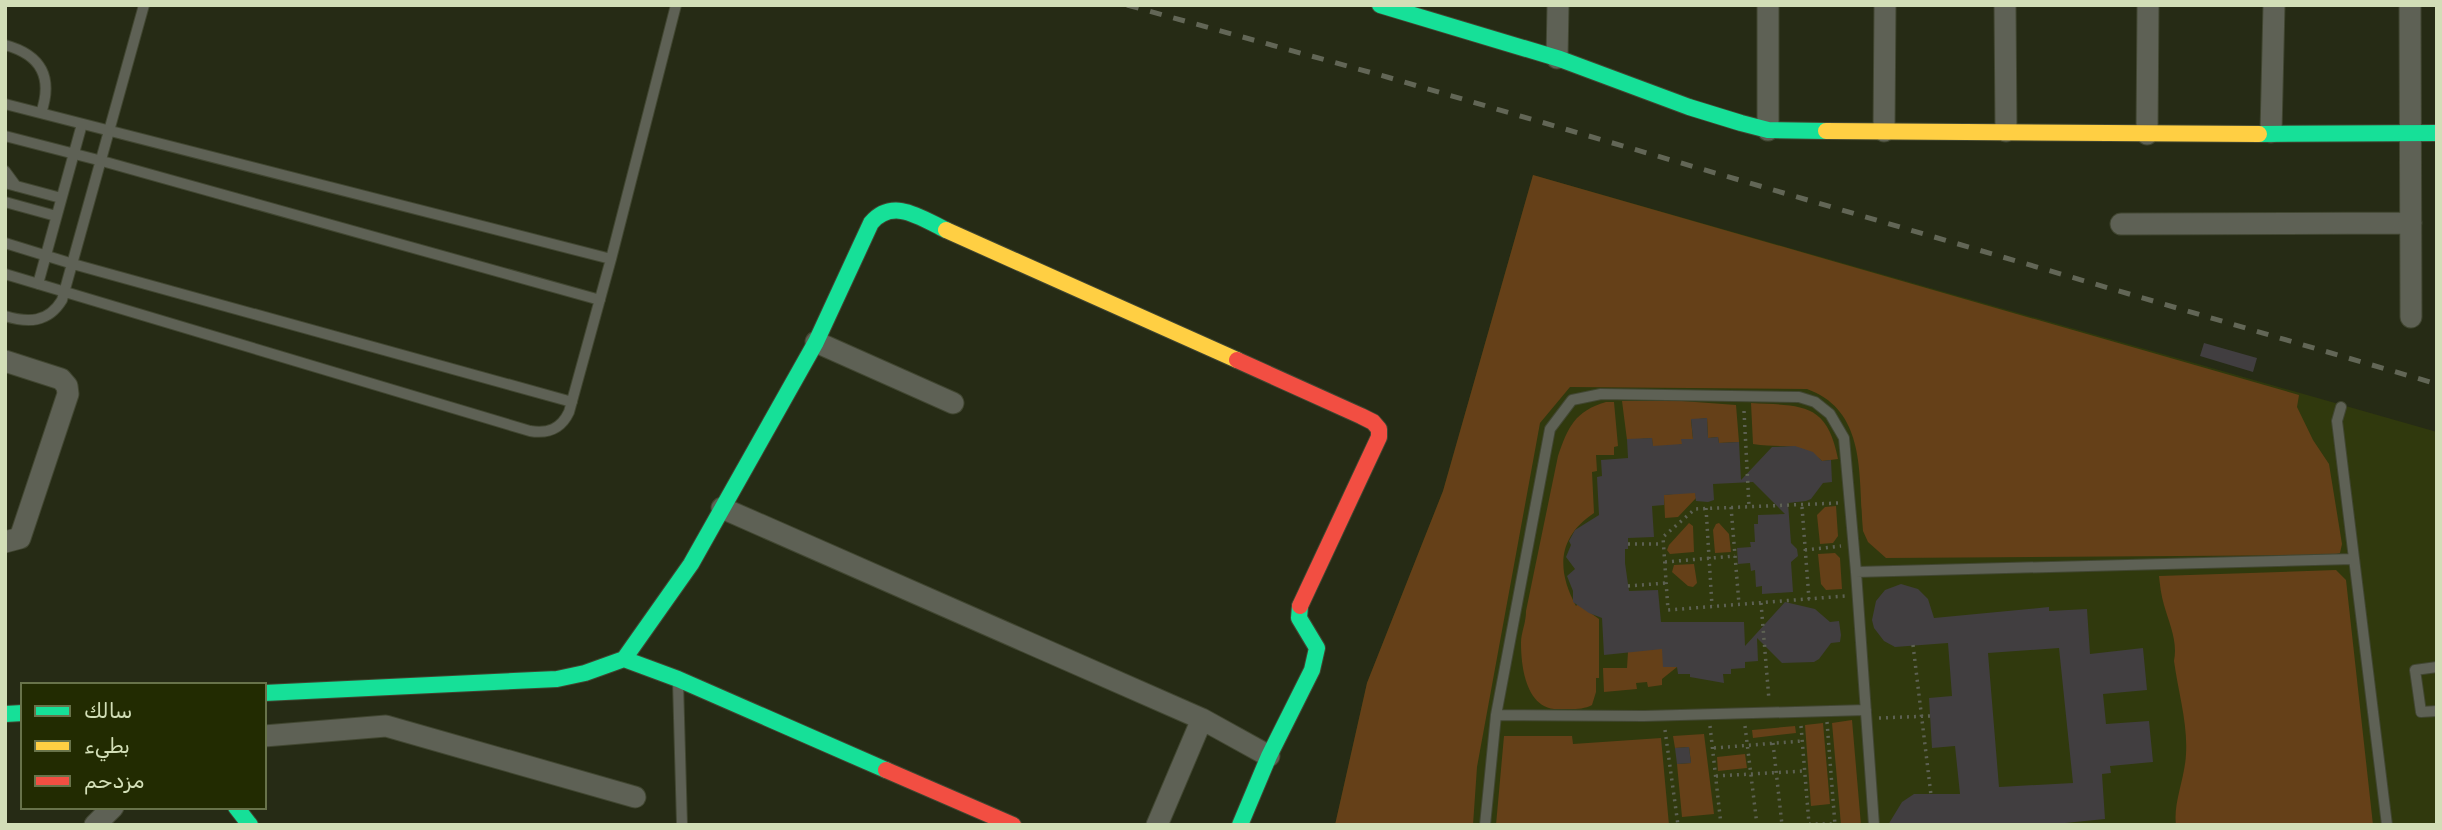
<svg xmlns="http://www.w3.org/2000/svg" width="2442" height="830" font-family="Rubik,'Noto Sans Arabic',sans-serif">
	<rect width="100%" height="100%" fill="#262b15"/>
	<!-- built -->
	<path fill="#30390d" d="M 1533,175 L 2437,432 L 2437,825 L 1335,825 L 1367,683 L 1443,491 Z"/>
	<!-- green -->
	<path fill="#654018" d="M 1533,175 L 2299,395 L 2297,407 L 2313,440 L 2329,464 L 2342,544 L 2340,553 L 2333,555 L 1886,558 L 1868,542 L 1863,531 C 1858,478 1868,411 1807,389 L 1570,387 L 1540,423 L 1477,767 L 1473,825 L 1335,825 L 1367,683 L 1443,491 Z
		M 1622,401 L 1682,401 L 1736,405 L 1739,442 L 1719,443 L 1718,437 L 1708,438 L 1707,418 L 1691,420 L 1693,439 L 1682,439 L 1682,444 L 1653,452 L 1652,438 L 1627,440 Z
		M 1606,402 L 1614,402 L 1618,446 L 1614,447 L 1614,455 L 1596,455 L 1597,471 L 1592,472 L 1594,513 C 1558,537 1556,569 1576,606 L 1578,604 L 1599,619 L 1599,678 L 1596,678 L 1596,692 L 1592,705 C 1583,710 1571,709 1560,709 C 1527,711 1521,669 1521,643 C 1521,632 1526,624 1526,611 L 1558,456 C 1568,427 1575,411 1606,402 Z
		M 1751,403 C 1801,406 1827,401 1838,459 L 1822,461 C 1800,440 1780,449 1753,444 Z
		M 1695,485 L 1696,498 L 1678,517 L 1665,518 L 1664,495 L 1673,494 Z
		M 1836,506 L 1838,536 L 1833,543 L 1820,544 L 1817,515 L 1825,507 Z
		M 1689,523 L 1693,526 L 1694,552 L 1670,554 L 1667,550 L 1669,545 Z
		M 1719,523 L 1729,534 L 1731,552 L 1715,553 L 1713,530 L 1716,524 Z
		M 1835,553 L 1840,558 L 1842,589 L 1826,590 L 1821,584 L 1818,554 Z
		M 1694,564 L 1697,583 L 1693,587 L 1688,586 L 1672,572 L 1674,565 Z
		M 2336,570 L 2346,580 L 2373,825 L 2176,825 C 2173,803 2185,778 2186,754 C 2188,724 2178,691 2174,661 C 2178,641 2169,623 2164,605 C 2161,595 2160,585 2159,576 Z
		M 1662,637 L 1677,667 L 1662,679 L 1662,685 L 1648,687 L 1647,682 L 1636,683 L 1637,689 L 1604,692 L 1603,668 L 1627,668 L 1628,652 Z
		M 1852,720 L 1861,825 L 1841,825 L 1832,723 Z
		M 1823,723 L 1830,804 L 1811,806 L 1805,725 Z
		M 1795,726 L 1796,733 L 1753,738 L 1752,730 Z
		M 1704,734 L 1714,814 L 1682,817 L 1677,764 L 1691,763 L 1689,747 L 1675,748 L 1673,736 Z
		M 1504,736 L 1572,736 L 1573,744 L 1661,738 L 1669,825 L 1496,825 Z
		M 1745,754 L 1747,768 L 1718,771 L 1717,757 Z"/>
	<!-- building -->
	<path fill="#413e40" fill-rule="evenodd" d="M 2204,343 L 2257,358 L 2253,372 L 2200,356 Z
		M 1707,418 L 1708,438 L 1718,437 L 1719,443 L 1739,442 L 1741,480 L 1772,447 L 1795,446 L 1813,452 L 1822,461 L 1831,460 L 1832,482 L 1823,483 L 1811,499 L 1806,501 L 1788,503 L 1791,543 L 1797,549 L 1798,556 L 1791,562 L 1793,592 L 1762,594 L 1762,586 L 1756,587 L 1755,570 L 1751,571 L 1750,563 L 1738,564 L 1737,548 L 1751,547 L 1750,542 L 1755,542 L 1754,524 L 1758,524 L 1758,515 L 1785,514 L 1753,482 L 1713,484 L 1714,500 L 1708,502 L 1696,501 L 1695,493 L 1664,495 L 1664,505 L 1652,506 L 1654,537 L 1628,538 L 1628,549 L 1625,549 L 1625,563 L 1629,591 L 1658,590 L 1661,622 L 1744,622 L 1745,646 L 1785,602 L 1815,609 L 1830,622 L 1839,621 L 1841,635 L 1840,642 L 1831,643 L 1819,659 L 1814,662 L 1782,663 L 1757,638 L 1758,661 L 1745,662 L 1745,668 L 1731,669 L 1731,674 L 1723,674 L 1724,683 L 1690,677 L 1690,674 L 1678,674 L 1677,667 L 1663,667 L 1662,649 L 1604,655 L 1602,618 L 1589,613 L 1573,602 L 1573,591 L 1567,576 L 1575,569 L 1566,557 L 1571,545 L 1569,541 L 1575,530 L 1599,515 L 1597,477 L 1602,476 L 1601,460 L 1628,458 L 1627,439 L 1652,438 L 1653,446 L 1682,444 L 1681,439 L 1693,439 L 1691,419 Z
		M 1901,584 L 1918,589 L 1928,599 L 1934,618 L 2049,607 L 2049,611 L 2087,609 L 2090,654 L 2143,648 L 2147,690 L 2103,694 L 2106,724 L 2149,721 L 2153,762 L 2110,766 L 2111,773 L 2102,774 L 2105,819 L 2045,825 L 1888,825 L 1902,802 L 1914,794 L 1960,794 L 1955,746 L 1932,748 L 1929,698 L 1952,696 L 1948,643 L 1895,647 L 1884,641 L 1874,628 L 1872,620 L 1876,601 L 1885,590 ZM 2059,648 L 2073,783 L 1999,787 L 1988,653 Z
		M 1689,747 L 1691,763 L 1677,764 L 1675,748 Z"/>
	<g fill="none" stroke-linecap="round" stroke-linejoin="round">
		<defs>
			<path id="lane" d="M 5,45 C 42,55 53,78 41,113
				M 5,104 L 611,259
				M 5,136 L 102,161 L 600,300
				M 5,171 L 16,186
				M 5,183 L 61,198
				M 5,202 L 56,216
				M 5,243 L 73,264 L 572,402
				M 5,274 L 530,431 C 548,434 561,429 569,412 L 611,259 L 676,5
				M 38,284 L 82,124
				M 5,316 C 28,323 48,323 62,300 L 144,5
				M 2341,407 L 2337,421 L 2387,825
				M 1856,572 L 2353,559
				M 2437,667 L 2415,670 L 2421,712 L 2437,711
				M 678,682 L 682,825
				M 1496,715 L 1644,716 L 1866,710
				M 1485,825 L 1496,715 L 1550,429 L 1572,400 L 1601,394 L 1799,397 L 1815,402 L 1830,414 L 1844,438 L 1856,572 L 1874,825"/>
			<path id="street" d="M 2005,5 L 2006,131
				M 2410,5 L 2411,317
				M 1557,58 L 1558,5
				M 1768,130 L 1768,5
				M 1884,131 L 1885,5
				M 2271,132 L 2274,5
				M 2147,134 L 2148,5
				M 2121,224 L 2411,223
				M 816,342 L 953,403
				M 5,361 L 61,379 L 67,386 L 68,394 L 20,538 L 5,542
				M 722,508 L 1202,719 L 1269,756
				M 264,736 L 386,726 L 635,797
				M 95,825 L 113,807
				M 1157,825 L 1202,719"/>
			<path id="fast" d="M 1380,5 L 1560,59 L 1689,107 L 1741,123 L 1768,130 L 1826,131
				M 2259,134 L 2437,133
				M 624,659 L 691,564 L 816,342 L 871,223 C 893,197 921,218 946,230
				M 264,693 L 557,679 L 585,673 L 624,659 L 678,679 L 886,770
				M 5,714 L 23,713
				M 236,807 L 250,825
				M 1240,825 L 1269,756 L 1312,670 L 1317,648 L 1299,618 L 1300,606"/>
			<path id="slow" d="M 1826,131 L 2259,134
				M 946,230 L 1237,360"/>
			<path id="jam" d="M 1237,360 L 1361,416 L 1373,422 L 1379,429 L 1379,437 L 1300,606
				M 886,770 L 1013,825"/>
		</defs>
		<!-- lane casing -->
		<use href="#lane" stroke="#414631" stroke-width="12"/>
		<!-- street casing -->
		<use href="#street" stroke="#414631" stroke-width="23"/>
		<!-- fast casing -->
		<use href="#fast" stroke="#414631" stroke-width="18"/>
		<!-- slow casing -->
		<use href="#slow" stroke="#414631" stroke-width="18"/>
		<!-- jam casing -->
		<use href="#jam" stroke="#414631" stroke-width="18"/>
		<!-- path -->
		<path stroke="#5d6153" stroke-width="3.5" stroke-dasharray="2 5" stroke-linecap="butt" d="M 1744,411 L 1749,506
			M 1838,503 L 1695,509 L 1663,537 L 1668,610 L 1845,596
			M 1731,507 L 1739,604
			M 1802,507 L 1809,599
			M 1706,508 L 1712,606
			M 1628,544 L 1663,544
			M 1805,550 L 1841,546
			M 1665,562 L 1735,556
			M 1628,586 L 1666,583
			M 1761,603 L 1769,700
			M 1913,645 L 1931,795
			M 1879,718 L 1930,716
			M 1827,722 L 1835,825
			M 1710,726 L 1721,825
			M 1745,726 L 1757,825
			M 1801,726 L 1809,824 L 1835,824
			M 1665,730 L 1678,825
			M 1773,743 L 1782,825
			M 1714,748 L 1802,741
			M 1716,776 L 1804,771
			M 1789,825 L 1809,825"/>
		<!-- lane -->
		<use href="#lane" stroke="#5e6155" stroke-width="10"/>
		<!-- street -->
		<use href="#street" stroke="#5e6155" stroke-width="21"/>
		<!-- fast -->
		<use href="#fast" stroke="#16e098" stroke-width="16"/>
		<!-- slow -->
		<use href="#slow" stroke="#ffcf43" stroke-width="16"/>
		<!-- jam -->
		<use href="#jam" stroke="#f24e42" stroke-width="16"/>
		<!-- rail -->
		<path stroke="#626656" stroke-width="5" stroke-dasharray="12 12" stroke-linecap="butt" d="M 1127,5 L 1387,77 L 2437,384"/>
	</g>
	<!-- border -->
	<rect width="2442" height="830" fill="none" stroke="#d2deb7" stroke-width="14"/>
	<!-- legend -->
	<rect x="21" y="683" width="245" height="126" fill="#222b01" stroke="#68734a" stroke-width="2"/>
	<rect x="35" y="706" width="35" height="10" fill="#16e098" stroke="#68734a" stroke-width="2"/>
	<text x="84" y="718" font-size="21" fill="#d2deb7">سالك</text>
	<rect x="35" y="741" width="35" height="10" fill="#ffcf43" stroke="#68734a" stroke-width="2"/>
	<text x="84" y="753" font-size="21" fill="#d2deb7">بطيء</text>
	<rect x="35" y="776" width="35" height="10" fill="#f24e42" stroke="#68734a" stroke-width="2"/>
	<text x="84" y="788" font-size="21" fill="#d2deb7">مزدحم</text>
</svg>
